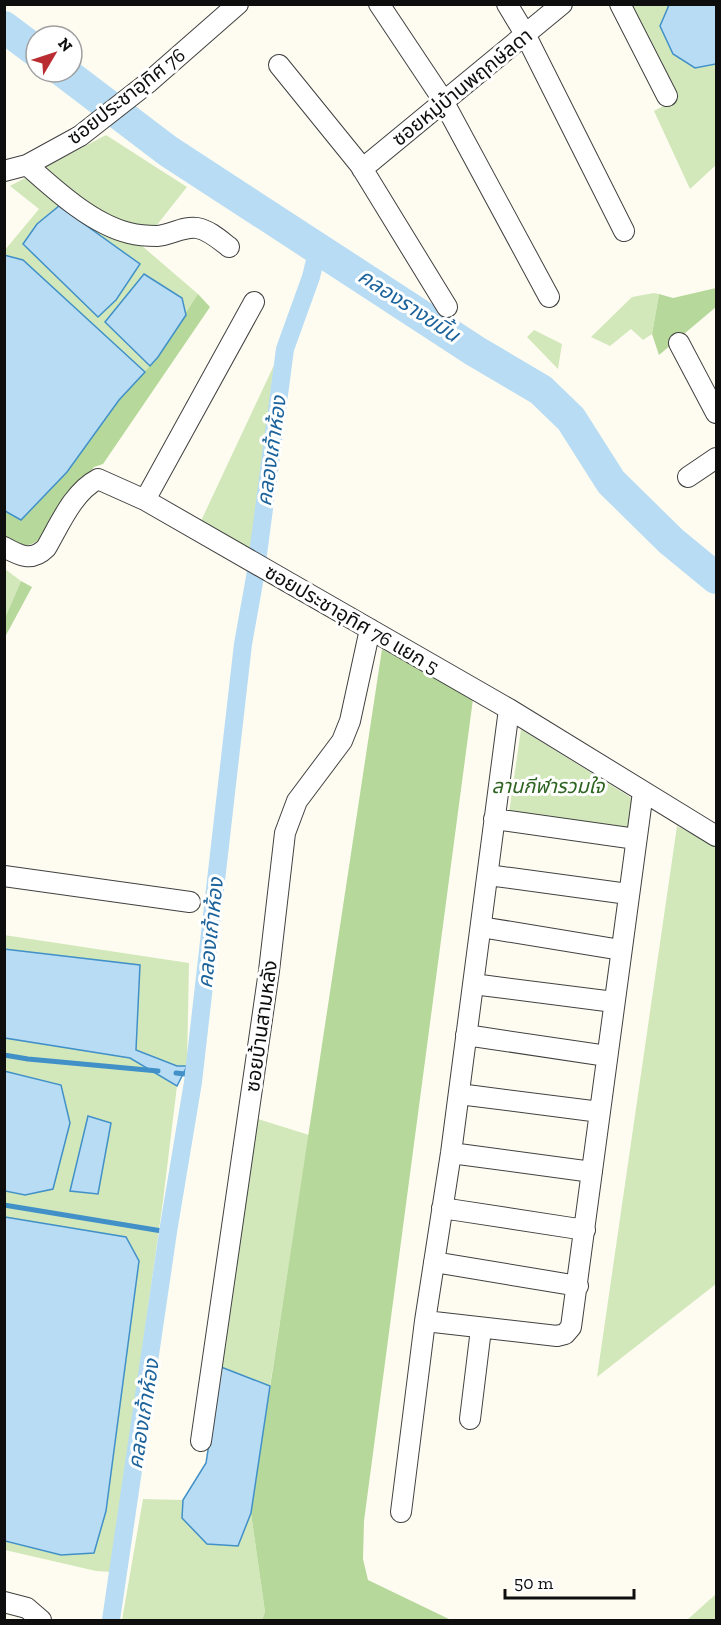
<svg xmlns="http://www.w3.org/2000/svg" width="721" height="1625" font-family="'Zilla Slab','Noto Sans Thai',serif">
	<rect width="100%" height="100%" fill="#fefcf0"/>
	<!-- green -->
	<path fill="#d2e8bb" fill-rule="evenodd" d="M 629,5 L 716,5 L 716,165 L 690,189 L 654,111 L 678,98 Z
		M 106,135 L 187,187 L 141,245 L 198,294 L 186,315 L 181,298 L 105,322 L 150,366 L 145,372 L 23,260 L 5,255 L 4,251 L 39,209 L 10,186 Z
		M 654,293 L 659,294 L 652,334 L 643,340 L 631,329 L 610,346 L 591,337 L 632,297 Z
		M 534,330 L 562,344 L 558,369 L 527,337 Z
		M 275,363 L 277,370 L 257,552 L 200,523 Z
		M 5,569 L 21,581 L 5,618 Z
		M 521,729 L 638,802 L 633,832 L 509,813 Z
		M 677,826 L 716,846 L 716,1284 L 597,1377 Z
		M 4,935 L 189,963 L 187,1066 L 177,1066 L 136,1050 L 140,965 L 5,949 Z
		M 4,1038 L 130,1058 L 177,1086 L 163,1201 L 111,1572 L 96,1571 L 5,1550 L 5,1541 L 61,1555 L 94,1552 L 106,1511 L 139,1261 L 126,1237 L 5,1217 L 5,1191 L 25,1195 L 61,1085 L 5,1071 ZM 88,1116 L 98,1194 L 71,1191 Z
		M 258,1119 L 309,1135 L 270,1386 L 221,1367 Z
		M 143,1499 L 183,1500 L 182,1518 L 238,1546 L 251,1513 L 265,1612 L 262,1620 L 122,1620 Z
		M 716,1594 L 716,1620 L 687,1620 Z"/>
	<!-- forest -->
	<path fill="#b6d89b" d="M 716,288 L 716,307 L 659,355 L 652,334 L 659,294 L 673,298 Z
		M 198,294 L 210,307 L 103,464 L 94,467 L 43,537 C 30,547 19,550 5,540 L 4,511 L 21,520 L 67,472 L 119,400 L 158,357 Z
		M 21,581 L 32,587 L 5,637 L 5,618 Z
		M 382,649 L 473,699 L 364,1521 L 363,1559 L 368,1580 L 451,1620 L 262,1620 L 265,1612 L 251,1513 Z"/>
	<!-- water -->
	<path fill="#b7dcf4" stroke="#4190c8" stroke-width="1.5" d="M 669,5 L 716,5 L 716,64 L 695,68 L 673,54 L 660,26 Z
		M 59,206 L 140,264 L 116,300 L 98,317 L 23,244 L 37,224 Z
		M 4,255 L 23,260 L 145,372 L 119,400 L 67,472 L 21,520 L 5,511 Z
		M 144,274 L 182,298 L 186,315 L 158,357 L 150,366 L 105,322 Z
		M 4,949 L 140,965 L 136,1050 L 177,1066 L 187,1066 L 177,1086 L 130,1058 L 5,1038 Z
		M 4,1071 L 61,1085 L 70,1123 L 53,1189 L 25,1195 L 5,1191 Z
		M 88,1116 L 111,1123 L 98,1194 L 70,1191 Z
		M 5,1217 L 126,1237 L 139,1261 L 106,1511 L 94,1553 L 61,1555 L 5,1541 Z
		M 221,1367 L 270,1386 L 251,1513 L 238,1546 L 207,1544 L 182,1518 L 183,1500 L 206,1463 Z"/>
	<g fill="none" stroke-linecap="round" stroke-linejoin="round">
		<!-- stream -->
		<path stroke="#4190c8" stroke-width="5" d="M 4,1055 L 28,1059 L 158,1071
			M 176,1073 L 194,1075
			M 4,1205 L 168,1232"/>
		<!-- canal -->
		<path stroke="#b7dcf4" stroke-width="18" d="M 111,1620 L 168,1232 L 193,1082 L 243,644 L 255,577 L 285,349 L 311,277 L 318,248"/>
		<!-- river -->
		<path stroke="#b7dcf4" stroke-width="32" d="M 4,27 L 36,51
			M 64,72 L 168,151 L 475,351 L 541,390 L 571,419 L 611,482 L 671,541 L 716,578"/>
		<defs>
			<path id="minor" d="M 379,4 L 441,97 L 549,297
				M 507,4 L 525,34 L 624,231
				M 620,4 L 667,96
				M 279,65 L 360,165 L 447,307
				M 27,165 C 55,190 92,224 129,233 C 137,235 149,236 157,236 C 170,235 184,226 197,228 C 209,230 220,240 229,247
				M 362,169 L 562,4
				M 4,171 L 27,165 L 80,136 L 149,82 L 238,4
				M 679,343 L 716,413
				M 688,477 L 716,458
				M 145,500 L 254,302
				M 4,547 C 20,556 32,562 46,548 C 60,524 73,492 98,479 L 145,500 L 509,709 L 716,836
				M 494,819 L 636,839
				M 488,875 L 628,894
				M 4,876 L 190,902
				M 481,927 L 621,950
				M 473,984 L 614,1002
				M 466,1035 L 607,1056
				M 459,1094 L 600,1112
				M 451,1153 L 592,1172
				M 442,1208 L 585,1230
				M 434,1262 L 578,1286
				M 425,1321 L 557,1336 L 565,1334 L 571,1327 L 643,792
				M 470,1419 L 481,1329
				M 201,1441 L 269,971 L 285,833 L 297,801 L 342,741 L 350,721 L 370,629
				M 401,1512 L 425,1321 L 451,1153 L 509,709
				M 4,1602 L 27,1608 L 41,1620"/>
		</defs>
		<!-- minor casing -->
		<use href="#minor" stroke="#414141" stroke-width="22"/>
		<!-- minor -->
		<use href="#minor" stroke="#fff" stroke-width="20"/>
	</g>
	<g text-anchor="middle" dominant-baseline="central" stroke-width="6" stroke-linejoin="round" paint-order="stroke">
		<!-- street labels -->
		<g font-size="20" fill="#0e0e0e" stroke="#fff">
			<text transform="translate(462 87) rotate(-39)">ซอยหมู่บ้านพฤกษ์ลดา</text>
			<text transform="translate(126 96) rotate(-38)">ซอยประชาอุทิศ 76</text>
			<text transform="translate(352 619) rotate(30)">ซอยประชาอุทิศ 76 แยก 5</text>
			<text transform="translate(261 1026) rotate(-82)">ซอยบ้านสามหลัง</text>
		</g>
		<!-- park labels -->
		<g font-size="20" font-style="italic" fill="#2e6421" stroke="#fff">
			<text x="548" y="786">ลานกีฬารวมใจ</text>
		</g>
		<!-- water labels -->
		<g font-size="21" font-style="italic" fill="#1c639b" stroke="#fff">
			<text transform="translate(409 305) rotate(33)">คลองรางขมิ้น</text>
			<text transform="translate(271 451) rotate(-82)">คลองเก้าห้อง</text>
			<text transform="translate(210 933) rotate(-84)">คลองเก้าห้อง</text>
			<text transform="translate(143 1414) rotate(-81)">คลองเก้าห้อง</text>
		</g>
	</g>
	<!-- border -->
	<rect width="721" height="1625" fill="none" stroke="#0e0e0e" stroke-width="12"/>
	<!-- north arrow -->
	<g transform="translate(54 54) rotate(51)"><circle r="28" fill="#ffffff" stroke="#9f9f9f" stroke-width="1.5"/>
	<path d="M0-4.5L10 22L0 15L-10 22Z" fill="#b92c31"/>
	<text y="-9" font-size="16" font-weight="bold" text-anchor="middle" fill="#0e0e0e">N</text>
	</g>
	<!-- scale -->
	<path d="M505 1589v9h129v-9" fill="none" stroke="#0e0e0e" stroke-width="3"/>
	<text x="514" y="1589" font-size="18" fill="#0e0e0e" stroke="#ffffff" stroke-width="4.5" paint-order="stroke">50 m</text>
</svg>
